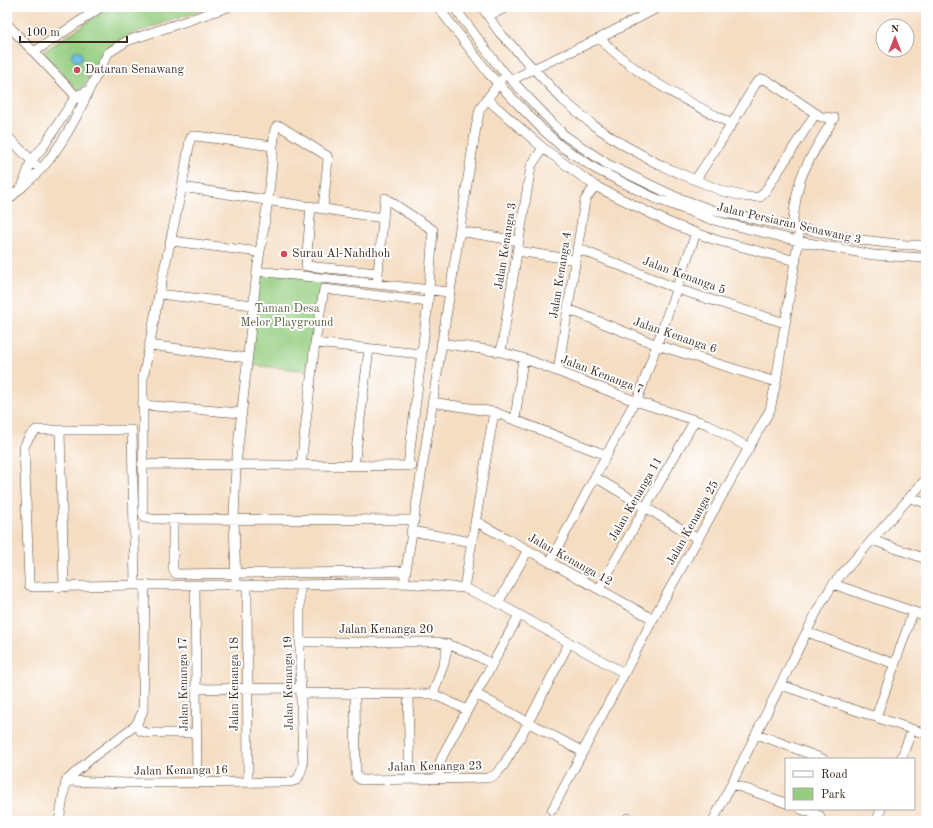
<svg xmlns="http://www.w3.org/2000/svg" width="933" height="828" font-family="'Old Standard TT',serif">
	<rect width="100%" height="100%" fill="#fff"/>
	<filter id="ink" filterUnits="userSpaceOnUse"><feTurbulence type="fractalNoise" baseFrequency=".025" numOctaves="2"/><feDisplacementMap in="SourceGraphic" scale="8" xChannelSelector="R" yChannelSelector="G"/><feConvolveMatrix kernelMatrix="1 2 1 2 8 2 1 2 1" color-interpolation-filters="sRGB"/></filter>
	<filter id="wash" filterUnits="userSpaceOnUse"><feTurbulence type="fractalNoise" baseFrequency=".012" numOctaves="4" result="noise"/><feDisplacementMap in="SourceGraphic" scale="16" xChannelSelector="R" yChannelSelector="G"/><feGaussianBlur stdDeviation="0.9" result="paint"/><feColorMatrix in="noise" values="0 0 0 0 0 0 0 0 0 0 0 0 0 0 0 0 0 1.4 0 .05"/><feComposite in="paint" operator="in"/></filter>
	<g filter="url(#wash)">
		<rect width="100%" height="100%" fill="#f5ddc2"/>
		<!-- green -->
		<path fill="#95ce81" stroke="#687c50" d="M 110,7 L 212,7 L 131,34 L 108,49 L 79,92 L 43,52 Z
			M 258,272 L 326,279 L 311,371 L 250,365 Z"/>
		<!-- water -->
		<path fill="#67bde4" stroke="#517481" d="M71.5 56a5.5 5.5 0 1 1 11 0a5.5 5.5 0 1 1-11 0Z"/>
	</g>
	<g filter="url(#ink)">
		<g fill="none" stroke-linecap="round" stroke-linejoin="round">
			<defs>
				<path id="minor" d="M 438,7 L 489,74 L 543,130 L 562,147 L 596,169 L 652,197 L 713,220 L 798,241 L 873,255 L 926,258
					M 454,7 L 499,67 L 564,135 L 607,164 L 676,197 L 715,211 L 853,239 L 906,245 L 926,245
					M 482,7 L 499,32 L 563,100 L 593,125 L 622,144 L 662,166 L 722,191 L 747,197 L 760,197 L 766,190 L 816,113
					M 488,16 L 508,7
					M 7,24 L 76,96 L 80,99
					M 600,38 C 606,44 611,50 618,55 C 651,84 693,104 732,124
					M 34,52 L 101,7
					M 512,80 L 533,69 L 600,38 L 659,7
					M 487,99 L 543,148 L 595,186 L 670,223 L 696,233 L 716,240 L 796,261
					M 7,136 L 36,165
					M 273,146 L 196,136 L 192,136 L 190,140 L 182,187 L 159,294 L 143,379 L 143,514 L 145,518 L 152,519 L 413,520
					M 696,179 L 732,124 L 756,83 L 762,79 L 768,81 L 821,117 L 834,118 C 822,138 809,157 801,178 C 796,194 794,211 792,227
					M 23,185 L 31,161 L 43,147 L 76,96 L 89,90 L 108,53 L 127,41 L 228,7
					M 182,187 L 383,218
					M 7,201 C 18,190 31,180 41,169 C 59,150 79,114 89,90
					M 311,206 L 306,266 L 378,273
					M 459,231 L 519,241
					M 172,241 L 259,252
					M 577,248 L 680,290 L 785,323
					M 517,251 L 576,260
					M 257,271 L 449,292
					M 377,284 L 385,198 L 433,230 L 428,302 L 408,466
					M 159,294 L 253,305
					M 568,309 L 657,345 L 776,382
					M 315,343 L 422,354
					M 441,343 L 501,352 L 523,358 L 635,401 L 707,424 L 749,448
					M 150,345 L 247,358
					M 501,352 L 531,166 L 543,148
					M 558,371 L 585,200 L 595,186
					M 637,401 L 696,233
					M 432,402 L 494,412 L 606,455
					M 142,405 L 241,413
					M 515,420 L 523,358
					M 60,430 L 64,587
					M 142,464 L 412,466
					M 301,465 L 315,343 L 324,289 L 428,302
					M 354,466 L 369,349
					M 595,477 L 698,539
					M 910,498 L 926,503
					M 173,519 L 173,569 L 176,574 C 252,572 329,574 405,571
					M 475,521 L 653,619
					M 411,531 L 472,542
					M 872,540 L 926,559
					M 550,562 L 635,401
					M 404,583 L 476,127 L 480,109 L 501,80
					M 833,584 L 926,616
					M 135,585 L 132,430 L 36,430 L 29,437 L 24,447 L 29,580 L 29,585 L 33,587 L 135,585 L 293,585 L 404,583 L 464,588 L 494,601 L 624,673
					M 195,585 L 197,783
					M 236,585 L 234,519 L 236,465 L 257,271 L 268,200 L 271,174 L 273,146 L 275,129 L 277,126 L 280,126 L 327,156 L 328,160 L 323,208
					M 247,585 L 248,782
					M 464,588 L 494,412
					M 599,589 L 695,420
					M 498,603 L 528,550
					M 807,632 L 895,664
					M 300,642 L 438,642 C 457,647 475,654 492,664
					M 781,685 L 926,734
					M 195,689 L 300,688
					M 301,693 L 433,694 L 467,710
					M 355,693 L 356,772 L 357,777 L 361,780 L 488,778 L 495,775 L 503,766 L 520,738 L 569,643
					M 408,693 L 410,779
					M 433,694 L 444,663 L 448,644
					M 476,694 L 583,752
					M 876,717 L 913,612
					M 136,725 L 141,731 L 148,733 L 196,733
					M 757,734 L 823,759
					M 901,759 L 912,730
					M 439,779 L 440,762 L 445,751 L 519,615
					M 66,781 L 127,783 L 290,782 L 297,780 L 300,774 L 303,765 L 300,668 L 300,585
					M 732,784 L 786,803
					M 801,809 L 820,816
					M 552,810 L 653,619 L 770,410 L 776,382 L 800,229
					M 59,821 L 66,781 L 93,757 L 136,725 L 143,711 L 145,586
					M 626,821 L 628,818
					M 713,821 L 818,609 L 833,584 L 926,479
					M 877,821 L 881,809"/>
			</defs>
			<!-- minor casing -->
			<use href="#minor" stroke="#574537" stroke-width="10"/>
			<!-- minor -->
			<use href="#minor" stroke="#fff" stroke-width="9"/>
		</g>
	</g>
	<!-- markers -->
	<g fill="#d1495b" stroke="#fff" stroke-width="1.5">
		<circle cx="77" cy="70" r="4"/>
		<circle cx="284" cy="254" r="4"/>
	</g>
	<g text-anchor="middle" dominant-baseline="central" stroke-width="4" stroke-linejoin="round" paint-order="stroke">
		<!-- poi labels -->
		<g font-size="12" fill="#3b2a1e" stroke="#fff" text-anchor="start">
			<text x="85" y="70">Dataran Senawang</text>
			<text x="292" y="254">Surau Al-Nahdhoh</text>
		</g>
		<!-- street labels -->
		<g font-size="12" fill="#3b2a1e" stroke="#fff">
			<text transform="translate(789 224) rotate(13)">Jalan Persiaran Senawang 3</text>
			<text transform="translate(506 246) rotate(-81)">Jalan Kenanga 3</text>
			<text transform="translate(561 275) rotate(-81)">Jalan Kenanga 4</text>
			<text transform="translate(684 276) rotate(20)">Jalan Kenanga 5</text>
			<text transform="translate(675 336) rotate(19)">Jalan Kenanga 6</text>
			<text transform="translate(602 375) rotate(21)">Jalan Kenanga 7</text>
			<text transform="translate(636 499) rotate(-60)">Jalan Kenanga 11</text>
			<text transform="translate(693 523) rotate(-61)">Jalan Kenanga 25</text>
			<text transform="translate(570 560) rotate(29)">Jalan Kenanga 12</text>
			<text x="386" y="630">Jalan Kenanga 20</text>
			<text transform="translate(289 683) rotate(-91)">Jalan Kenanga 19</text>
			<text transform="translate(184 684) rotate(-91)">Jalan Kenanga 17</text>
			<text transform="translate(235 684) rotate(-90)">Jalan Kenanga 18</text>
			<text transform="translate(435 767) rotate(-1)">Jalan Kenanga 23</text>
			<text transform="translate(181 771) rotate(-1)">Jalan Kenanga 16</text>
		</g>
		<!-- park labels -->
		<g font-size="12" fill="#565b3c" stroke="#fff">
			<text x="287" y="309">Taman Desa<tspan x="287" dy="14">Melor Playground</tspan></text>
		</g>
	</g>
	<!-- margin -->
	<rect width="933" height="828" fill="none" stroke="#fff" stroke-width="24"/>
	<!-- legend -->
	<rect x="785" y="758" width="130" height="52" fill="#ffffff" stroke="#b1aaa5"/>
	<rect x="793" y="771" width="20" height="6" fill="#ffffff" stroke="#b1aaa5"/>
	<text x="821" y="778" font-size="12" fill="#3b2a1e">Road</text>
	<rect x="793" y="788" width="20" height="12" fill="#95ce81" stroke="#b1aaa5"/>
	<text x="821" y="798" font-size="12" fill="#3b2a1e">Park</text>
	<!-- north arrow -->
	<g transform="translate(895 38)"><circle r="19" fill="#ffffff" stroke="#b1aaa5"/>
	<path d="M0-3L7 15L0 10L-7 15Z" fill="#d1495b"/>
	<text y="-6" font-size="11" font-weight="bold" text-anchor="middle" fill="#3b2a1e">N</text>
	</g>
	<!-- scale -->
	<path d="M20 36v6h107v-6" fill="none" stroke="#3b2a1e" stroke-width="2"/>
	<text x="26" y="36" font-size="12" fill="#3b2a1e" stroke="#ffffff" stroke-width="3" paint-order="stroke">100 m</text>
</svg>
